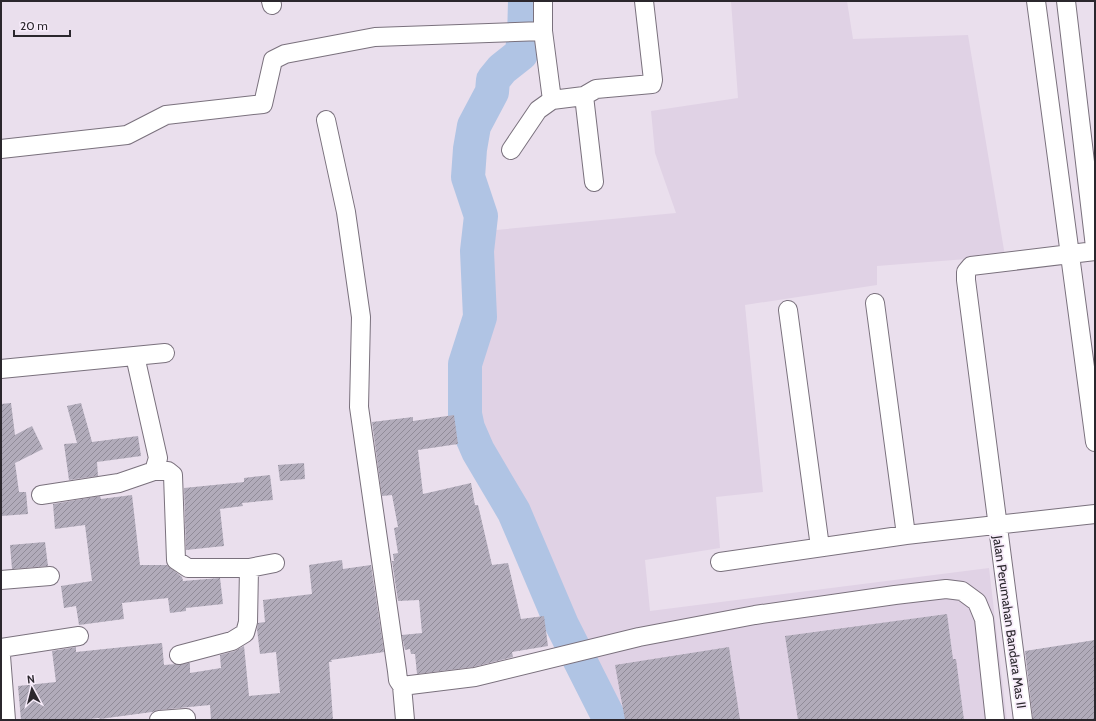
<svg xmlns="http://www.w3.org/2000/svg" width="1096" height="721" font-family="Cabin,sans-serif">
	<defs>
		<pattern id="building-hatch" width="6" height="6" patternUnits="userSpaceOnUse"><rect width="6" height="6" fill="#b1abba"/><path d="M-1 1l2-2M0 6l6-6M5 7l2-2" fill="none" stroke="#908b98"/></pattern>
	</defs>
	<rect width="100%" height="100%" fill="#eadfed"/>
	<!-- built -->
	<path fill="#e0d2e5" d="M 731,1 L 847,1 L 853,39 L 968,35 L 1005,256 L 877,266 L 877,285 L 745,305 L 763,492 L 716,497 L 720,548 L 645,560 L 650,611 L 989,568 L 1007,720 L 603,720 L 551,624 L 468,416 L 490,309 L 485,231 L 676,213 L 655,153 L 651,111 L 738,98 Z"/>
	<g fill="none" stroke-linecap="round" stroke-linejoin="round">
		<!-- river -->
		<path stroke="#b0c4e4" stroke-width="34" d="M 525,1 L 524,39 L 521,54 L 502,69 L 493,80 L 492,92 L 474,126 L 470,149 L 468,177 L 481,216 L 477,251 L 480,317 L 465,364 L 465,414 L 468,428 L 478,451 L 514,512 L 562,625 L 610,720"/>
	</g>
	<!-- building -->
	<path fill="url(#building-hatch)" d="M 11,403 L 15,435 L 32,426 L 43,449 L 15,463 L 19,492 L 26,492 L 28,514 L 1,516 L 1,404 Z
		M 81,403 L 92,442 L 138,436 L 141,456 L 97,462 L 98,476 L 69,480 L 64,444 L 77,443 L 67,406 Z
		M 454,415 L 458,444 L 418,450 L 423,494 L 471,483 L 475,505 L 478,505 L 492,565 L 508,563 L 521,619 L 544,616 L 548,646 L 512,652 L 513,657 L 473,667 L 417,674 L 415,654 L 411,654 L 410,649 L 405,650 L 402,635 L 422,633 L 419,600 L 398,601 L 392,561 L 394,561 L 393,554 L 398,553 L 394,528 L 398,527 L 392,495 L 382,496 L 372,422 L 413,417 L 413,421 Z
		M 304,463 L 305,479 L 280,481 L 278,465 Z
		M 270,475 L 273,500 L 242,503 L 243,506 L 220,509 L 224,546 L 186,550 L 184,488 L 244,482 L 244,478 Z
		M 132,495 L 140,565 L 167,565 L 182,577 L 183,581 L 220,578 L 223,604 L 186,608 L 186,611 L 170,613 L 168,598 L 122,603 L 124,619 L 79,625 L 76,606 L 64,608 L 61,586 L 92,581 L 85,525 L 55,529 L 53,504 L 100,496 L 101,499 Z
		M 45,542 L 48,566 L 12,569 L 10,545 Z
		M 342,560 L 343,569 L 371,565 L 384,652 L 331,660 L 332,662 L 329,662 L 333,720 L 211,720 L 210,705 L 158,710 L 152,712 L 100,719 L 99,718 L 79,720 L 21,720 L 18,686 L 56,682 L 52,651 L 76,647 L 76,652 L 162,643 L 164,665 L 190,663 L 190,673 L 221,668 L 220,655 L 235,651 L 244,646 L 249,696 L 280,693 L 276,652 L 260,654 L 257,629 L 258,623 L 265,622 L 263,600 L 312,594 L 309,565 Z
		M 947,614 L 953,659 L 956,659 L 964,720 L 798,720 L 785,636 Z
		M 1095,640 L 1095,720 L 1033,720 L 1025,651 Z
		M 729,647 L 740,720 L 625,720 L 615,665 Z"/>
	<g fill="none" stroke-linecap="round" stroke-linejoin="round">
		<defs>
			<path id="minor" d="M 271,1 L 272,5
				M 1036,1 L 1095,442
				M 1066,1 L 1095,247
				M 543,31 L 552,100
				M 584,96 L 594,182
				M 326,120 L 346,212 L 361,317 L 359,407 L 397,671 L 398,680 L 402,686 L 405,720
				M 1,149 L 127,135 L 166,115 L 263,104 L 273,60 L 285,54 L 375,37 L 543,31 L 543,1
				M 511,150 L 538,110 L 552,100 L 584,96 L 596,89 L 652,84 L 653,80 L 644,1
				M 875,303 L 906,535
				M 788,310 L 820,547
				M 1,369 L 165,353
				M 154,471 L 168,471 L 173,475 L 176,560 L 188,568 L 249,568 L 275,563
				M 41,495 L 119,483 L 154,471 L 158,458 L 135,356
				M 720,562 L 906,535 L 1095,514
				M 1,580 L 50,576
				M 1,648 L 79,636
				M 179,655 L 232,641 L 245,633 L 248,622 L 249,568
				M 1,656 L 6,720
				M 402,686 L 475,677 L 639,637 L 755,615 L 895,595 L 946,589 L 962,591 L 977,602 L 984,619 L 995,720
				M 159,720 L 186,718
				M 1023,720 L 966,280 L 966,272 L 971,266 L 1095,251"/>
		</defs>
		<!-- minor casing -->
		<use href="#minor" stroke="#7a717d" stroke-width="20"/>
		<!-- minor -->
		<use href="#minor" stroke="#fff" stroke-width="18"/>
	</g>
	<g text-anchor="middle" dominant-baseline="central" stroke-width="3.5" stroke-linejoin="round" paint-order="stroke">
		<!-- street labels -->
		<g font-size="13" fill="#2b272d" stroke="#f7ecfa">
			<text transform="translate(1010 622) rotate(82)">Jalan Perumahan Bandara Mas II</text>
		</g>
	</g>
	<!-- border -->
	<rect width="1096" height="721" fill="none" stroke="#2b272d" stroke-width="4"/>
	<!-- north arrow -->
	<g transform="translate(32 689) rotate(353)" stroke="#f7ecfa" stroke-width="3" paint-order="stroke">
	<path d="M0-3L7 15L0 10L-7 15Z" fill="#2b272d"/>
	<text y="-6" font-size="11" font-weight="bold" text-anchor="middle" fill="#2b272d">N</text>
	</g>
	<!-- scale -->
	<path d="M14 30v6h56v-6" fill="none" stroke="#2b272d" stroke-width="2"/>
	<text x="20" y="30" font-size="12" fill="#2b272d" stroke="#f7ecfa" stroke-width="3" paint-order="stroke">20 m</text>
</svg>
